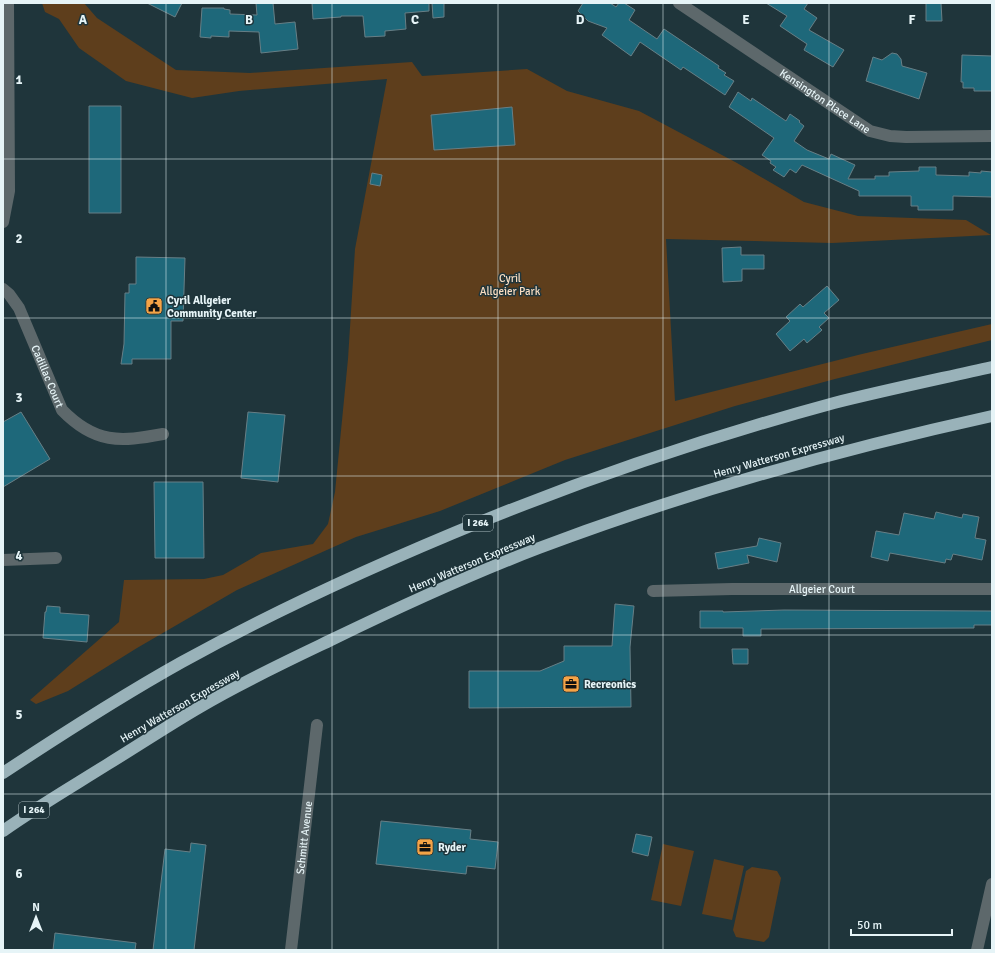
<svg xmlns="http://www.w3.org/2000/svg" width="995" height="953" font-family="Signika,sans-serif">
	<rect width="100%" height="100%" fill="#1f353b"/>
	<!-- green -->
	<path fill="#5e3e1c" d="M 42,3 L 84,3 L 97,18 L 176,70 L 250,73 L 412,62 L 422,76 L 527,69 L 567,91 L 639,111 L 737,163 L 804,202 L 858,216 L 966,220 L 991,235 L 832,243 L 666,239 L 675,401 L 862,354 L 992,324 L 992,340 L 835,379 L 735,406 L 565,460 L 440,511 L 356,537 L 237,590 L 137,648 L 68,691 L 36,704 L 30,700 L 119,622 L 124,580 L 204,579 L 223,575 L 261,553 L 313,544 L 328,524 L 335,492 L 348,359 L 355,249 L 387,79 L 239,91 L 192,98 L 126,81 L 79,48 L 59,19 L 45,12 Z
		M 663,844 L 694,851 L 681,906 L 651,900 Z
		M 714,859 L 744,866 L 732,920 L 702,914 Z
		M 752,867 L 777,871 L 781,878 L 769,937 L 764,942 L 736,937 L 733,930 L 746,871 Z"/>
	<!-- building -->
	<path fill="#1e687a" stroke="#677f86" d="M 147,3 L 182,3 L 175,17 Z
		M 256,3 L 273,3 L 275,24 L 295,22 L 298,49 L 261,53 L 259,32 L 229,31 L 229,37 L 211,36 L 211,38 L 200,37 L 202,8 L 224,8 L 224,9 L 230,10 L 230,14 L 257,15 Z
		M 312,3 L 429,3 L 429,11 L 405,13 L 406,29 L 385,31 L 385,36 L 365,37 L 363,16 L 341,16 L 341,17 L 313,19 Z
		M 432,3 L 444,3 L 444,17 L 433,18 Z
		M 583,3 L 610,3 L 616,7 L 619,3 L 624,3 L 635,10 L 629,20 L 657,39 L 664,29 L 719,66 L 718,68 L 726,73 L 724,75 L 734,81 L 725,95 L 683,67 L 681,70 L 640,42 L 631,56 L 602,35 L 607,28 L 588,21 L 578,11 Z
		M 766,3 L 808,3 L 804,9 L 817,18 L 809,30 L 844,50 L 833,67 L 804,50 L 807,44 L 780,26 L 787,16 Z
		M 926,3 L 941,3 L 942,21 L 926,21 Z
		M 892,53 L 897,54 L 901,59 L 902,66 L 927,73 L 919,99 L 866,81 L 873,57 L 882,60 Z
		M 962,55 L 992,56 L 992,91 L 974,91 L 974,88 L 963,88 L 963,82 L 961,82 Z
		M 738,92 L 751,101 L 752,98 L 786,121 L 790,114 L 800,121 L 799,122 L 804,126 L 794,141 L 807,150 L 829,159 L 831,154 L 855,165 L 848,179 L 875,179 L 875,176 L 889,176 L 889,172 L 919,171 L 919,167 L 936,167 L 936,175 L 969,176 L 969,172 L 981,173 L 981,171 L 992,172 L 992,197 L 953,196 L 953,210 L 918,210 L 918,206 L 911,206 L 911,196 L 859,196 L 859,191 L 802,165 L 796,173 L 790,169 L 784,177 L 773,170 L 776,167 L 770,163 L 771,161 L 762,155 L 774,138 L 729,107 Z
		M 89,106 L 121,106 L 121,213 L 89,213 Z
		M 512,107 L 515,145 L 434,150 L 431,115 Z
		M 372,173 L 382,175 L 380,186 L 370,184 Z
		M 741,247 L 741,255 L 764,255 L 764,269 L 742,269 L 742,281 L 723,282 L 722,248 Z
		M 136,257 L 185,258 L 183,321 L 171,321 L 171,359 L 132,359 L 132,364 L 121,364 L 124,344 L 125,293 L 129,293 L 129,284 L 136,284 Z
		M 827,286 L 839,300 L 824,313 L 829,318 L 819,327 L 822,330 L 807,343 L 804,339 L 790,351 L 776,334 L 790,321 L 786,317 L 800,304 L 803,307 Z
		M 21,412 L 50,459 L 3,487 L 3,422 Z
		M 248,412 L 285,415 L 278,482 L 241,478 Z
		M 154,482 L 203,482 L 204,558 L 155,558 Z
		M 936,512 L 962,518 L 963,514 L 979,517 L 975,538 L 986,540 L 982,560 L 953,554 L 951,560 L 946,559 L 945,563 L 890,553 L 888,561 L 871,557 L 876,531 L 899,535 L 904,513 L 934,519 Z
		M 759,538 L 781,543 L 777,562 L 747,555 L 749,563 L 718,569 L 715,553 L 757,546 Z
		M 615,604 L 634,606 L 630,647 L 631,707 L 469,708 L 469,671 L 540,671 L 564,661 L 564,646 L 612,646 Z
		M 47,606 L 60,607 L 60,613 L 89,615 L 87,642 L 43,638 L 45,612 L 46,612 Z
		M 784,610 L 992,611 L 992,625 L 974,625 L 974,628 L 766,629 L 761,629 L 761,636 L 743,636 L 743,628 L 700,628 L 700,611 L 723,611 L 723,612 Z
		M 732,649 L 748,649 L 748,664 L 733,664 Z
		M 381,821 L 471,830 L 470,839 L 498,842 L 495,869 L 467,866 L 466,874 L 376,864 Z
		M 636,834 L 652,837 L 648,856 L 632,852 Z
		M 191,843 L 206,845 L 194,950 L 153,950 L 165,849 L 190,852 Z
		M 55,933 L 136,943 L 135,950 L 53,950 Z"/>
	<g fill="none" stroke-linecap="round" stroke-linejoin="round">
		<!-- street -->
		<g stroke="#5d686b" stroke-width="12">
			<path id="s1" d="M 679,3 L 870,131 L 890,136 L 906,137 L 992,136"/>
			<path d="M 3,222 L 9,191 L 8,3"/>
			<path id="s2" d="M 3,289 L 9,294 L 19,308 L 62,410 C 95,444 120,442 163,434"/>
			<path d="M 3,560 L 56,558"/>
			<path id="s3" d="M 653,591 L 732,589 L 992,589"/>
			<path id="s4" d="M 291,950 L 317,725"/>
			<path d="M 977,950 L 992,884"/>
		</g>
		<!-- highway -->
		<path stroke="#99b2b9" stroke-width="12" d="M 3,773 C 62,734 121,696 182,662 C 280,608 382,562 485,520 C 599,474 716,435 834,403 C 886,390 939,379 992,367
			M 3,831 C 37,807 73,786 108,764 C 139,745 169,725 200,707 C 242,682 287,661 331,640 C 399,607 468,575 539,548 C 687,492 838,450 992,416"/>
	</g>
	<!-- grid -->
	<path fill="none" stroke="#e6f4f7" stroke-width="1" stroke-opacity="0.55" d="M 166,3 L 166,950M 332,3 L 332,950M 498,3 L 498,950M 663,3 L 663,950M 829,3 L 829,950M 3,159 L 992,159M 3,318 L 992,318M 3,476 L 992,476M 3,635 L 992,635M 3,794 L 992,794"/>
	<!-- icons -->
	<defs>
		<symbol id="civic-square" viewBox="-11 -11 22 22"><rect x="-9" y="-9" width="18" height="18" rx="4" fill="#f5a346" stroke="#1f353b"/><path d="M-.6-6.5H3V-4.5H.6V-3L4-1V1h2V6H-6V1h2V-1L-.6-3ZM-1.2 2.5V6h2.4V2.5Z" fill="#111"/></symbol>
		<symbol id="office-square" viewBox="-11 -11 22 22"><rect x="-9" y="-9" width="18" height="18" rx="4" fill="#f5a346" stroke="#1f353b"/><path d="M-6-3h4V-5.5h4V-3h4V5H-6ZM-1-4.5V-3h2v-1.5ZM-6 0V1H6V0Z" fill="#111"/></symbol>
	</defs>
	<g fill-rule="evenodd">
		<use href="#civic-square" x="144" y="296" width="20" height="20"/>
		<use href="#office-square" x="561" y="674" width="20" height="20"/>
		<use href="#office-square" x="415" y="837" width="20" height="20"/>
	</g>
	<g text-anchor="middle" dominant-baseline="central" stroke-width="3" stroke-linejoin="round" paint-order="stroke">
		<!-- shield labels -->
		<g fill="#1f353b" stroke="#aabbbf" stroke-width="1">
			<rect x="463" y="515" width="30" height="16" rx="3"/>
			<rect x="19" y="802" width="30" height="16" rx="3"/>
		</g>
		<g font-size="10" font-weight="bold" fill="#e6f4f7">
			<text x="478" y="523">I 264</text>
			<text x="34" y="810">I 264</text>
		</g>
		<!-- street labels -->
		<g font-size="11" fill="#e6f4f7" stroke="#1f353b">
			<text stroke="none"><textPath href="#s1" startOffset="176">Kensington Place Lane</textPath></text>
			<text stroke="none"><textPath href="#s2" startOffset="99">Cadillac Court</textPath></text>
			<text transform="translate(779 456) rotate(-16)">Henry Watterson Expressway</text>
			<text transform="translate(472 563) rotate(-23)">Henry Watterson Expressway</text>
			<text stroke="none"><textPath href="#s3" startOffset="169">Allgeier Court</textPath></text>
			<text transform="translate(180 706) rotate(-30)">Henry Watterson Expressway</text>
			<text stroke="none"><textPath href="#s4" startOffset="113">Schmitt Avenue</textPath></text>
		</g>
		<!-- park labels -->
		<g font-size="11" fill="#fbdec2" stroke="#1f353b">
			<text x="510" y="278">Cyril<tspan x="510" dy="13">Allgeier Park</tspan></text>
		</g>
		<!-- poi labels -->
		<g font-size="11" font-weight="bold" fill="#e6f4f7" stroke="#1f353b" text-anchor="start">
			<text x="167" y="300">Cyril Allgeier<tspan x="167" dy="13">Community Center</tspan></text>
			<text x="584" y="684">Recreonics</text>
			<text x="438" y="847">Ryder</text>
		</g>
	</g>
	<g font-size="13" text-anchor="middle" font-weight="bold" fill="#e6f4f7" stroke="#1f353b" stroke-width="3" stroke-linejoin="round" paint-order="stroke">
		<text x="83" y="24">A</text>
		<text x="249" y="24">B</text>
		<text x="415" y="24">C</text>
		<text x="580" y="24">D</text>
		<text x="746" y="24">E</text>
		<text x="912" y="24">F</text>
		<text x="19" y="84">1</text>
		<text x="19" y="243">2</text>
		<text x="19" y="402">3</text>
		<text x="19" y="560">4</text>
		<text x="19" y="719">5</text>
		<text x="19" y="878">6</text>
	</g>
	<!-- border -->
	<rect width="995" height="953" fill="none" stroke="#e6f4f7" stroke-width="8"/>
	<!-- north arrow -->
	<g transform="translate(36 917)" stroke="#1f353b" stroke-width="3" paint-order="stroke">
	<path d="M0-3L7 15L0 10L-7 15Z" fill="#e6f4f7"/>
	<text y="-6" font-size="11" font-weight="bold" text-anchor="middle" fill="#e6f4f7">N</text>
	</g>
	<!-- scale -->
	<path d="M851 929v6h101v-6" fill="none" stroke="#e6f4f7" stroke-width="2"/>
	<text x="857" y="929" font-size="12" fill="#e6f4f7" stroke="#1f353b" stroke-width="3" paint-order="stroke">50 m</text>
</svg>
